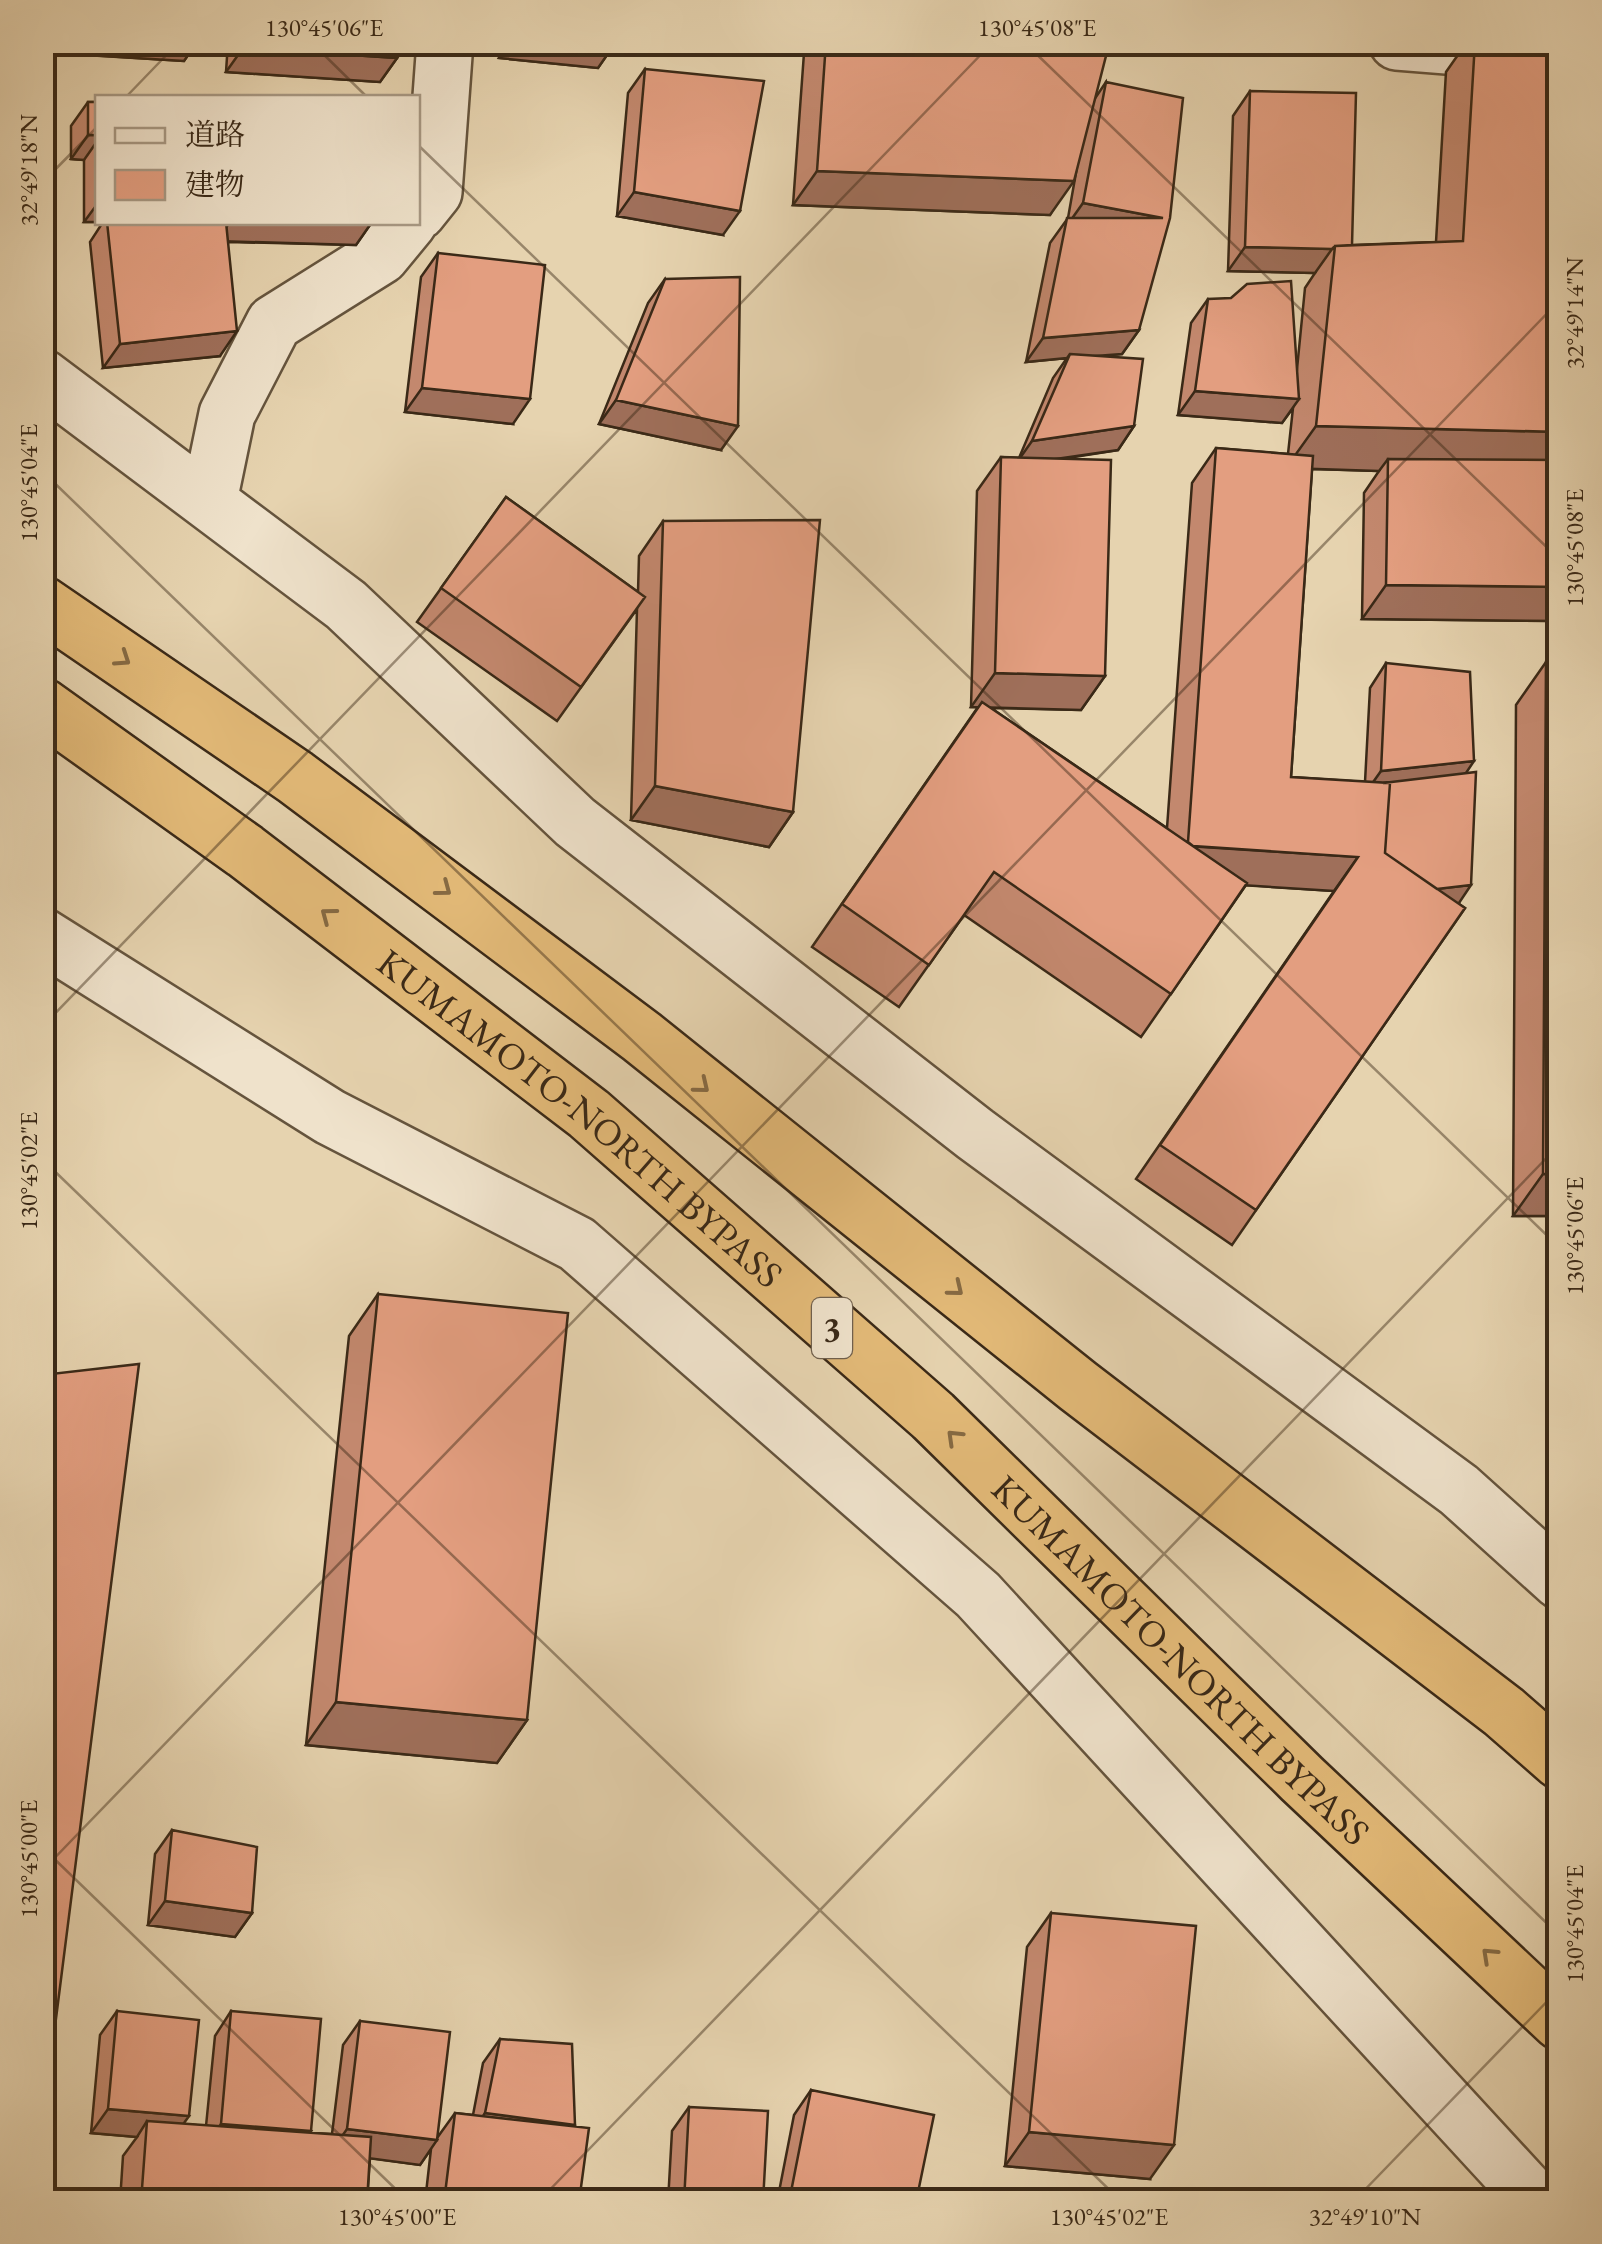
<svg xmlns="http://www.w3.org/2000/svg" width="1602" height="2244" font-family="'EB Garamond','Noto Serif JP',serif">
	<rect width="100%" height="100%" fill="#e6d3af"/>
	<filter id="stains"><feTurbulence type="fractalNoise" baseFrequency=".002" numOctaves="4"/><feColorMatrix values="0 0 0 0 .2 0 0 0 0 .09 0 0 0 0 .02 0 0 0 .5 -.17"/></filter>
	<radialGradient id="worn" r=".72"><stop offset=".6" stop-color="#630" stop-opacity="0"/><stop offset="1" stop-color="#630" stop-opacity=".3"/></radialGradient>
	<g fill="none" stroke-linecap="round" stroke-linejoin="round">
		<defs>
			<path id="minor" d="M 1397,42 L 1560,55
				M 418,212 L 434,192 L 445,42
				M 42,377 L 346,605 L 575,822 L 975,1134 L 1459,1490 L 1560,1581
				M 209,501 L 227,414 L 274,323 L 381,256 L 409,222
				M 42,936 L 330,1117 L 577,1244 L 978,1595 L 1537,2202"/>
			<g id="trunk">
				<path d="M 42,604 L 295,777 L 642,1037 L 1078,1386 L 1504,1712 L 1560,1761"/>
				<path id="s1" d="M 42,706 L 245,851 L 589,1114 L 933,1416 L 1302,1779 L 1560,2022"/>
			</g>
		</defs>
		<!-- minor casing -->
		<use href="#minor" stroke="#65543d" stroke-width="60"/>
		<!-- trunk casing -->
		<use href="#trunk" stroke="#3a2917" stroke-width="60"/>
		<!-- minor -->
		<use href="#minor" stroke="#efe2cb" stroke-width="55"/>
		<!-- trunk -->
		<use href="#trunk" stroke="#e3ba78" stroke-width="55"/>
	</g>
	<!-- wall -->
	<path fill="#c3886e" stroke="#3a2917" stroke-width="2.5" d="M 87,42 L 197,42 L 184,61 L 86,55 Z
		M 228,42 L 398,42 L 397,58 L 380,82 L 226,72 Z
		M 501,42 L 616,42 L 598,68 L 499,58 Z
		M 812,42 L 1025,42 L 1096,97 L 1106,82 L 1139,330 L 1122,354 L 1098,356 L 1134,426 L 1118,450 L 1061,459 L 1105,676 L 1081,710 L 991,708 L 1167,828 L 1192,483 L 1216,448 L 1288,454 L 1293,408 L 1282,423 L 1178,415 L 1191,323 L 1208,299 L 1297,369 L 1305,288 L 1315,273 L 1228,271 L 1233,116 L 1250,91 L 1352,245 L 1436,242 L 1446,72 L 1467,42 L 1560,42 L 1560,621 L 1362,619 L 1364,493 L 1379,471 L 1312,469 L 1291,777 L 1365,782 L 1370,688 L 1386,663 L 1466,773 L 1459,904 L 1465,908 L 1232,1245 L 1136,1179 L 1334,891 L 1246,885 L 1141,1037 L 964,915 L 899,1007 L 812,947 L 978,707 L 971,707 L 977,491 L 1001,457 L 1019,458 L 1053,378 L 1067,358 L 1026,362 L 1050,243 L 1068,218 L 1077,167 L 1050,215 L 793,205 L 804,53 Z
		M 645,69 L 723,235 L 617,216 L 628,93 Z
		M 88,102 L 98,102 L 98,222 L 84,222 L 84,160 L 71,159 L 71,126 Z
		M 103,222 L 372,222 L 356,245 L 228,242 L 220,356 L 103,368 L 90,242 Z
		M 438,253 L 513,424 L 405,412 L 421,277 Z
		M 665,279 L 721,450 L 599,424 L 648,303 Z
		M 506,497 L 638,592 L 639,556 L 663,521 L 793,812 L 769,847 L 631,820 L 637,609 L 557,721 L 417,622 Z
		M 1546,662 L 1560,662 L 1560,1216 L 1513,1216 L 1516,705 Z
		M 378,1294 L 527,1720 L 497,1763 L 306,1745 L 349,1336 Z
		M 172,1830 L 252,1913 L 235,1937 L 148,1925 L 155,1854 Z
		M 1051,1913 L 1150,2179 L 1005,2166 L 1027,1947 Z
		M 117,2011 L 184,2124 L 206,2126 L 215,2036 L 231,2011 L 310,2133 L 332,2134 L 343,2045 L 360,2021 L 437,2138 L 455,2113 L 473,2115 L 483,2063 L 500,2039 L 575,2125 L 579,2202 L 425,2202 L 431,2149 L 420,2165 L 370,2158 L 367,2202 L 120,2202 L 123,2156 L 137,2137 L 91,2133 L 100,2035 Z
		M 811,2090 L 916,2202 L 777,2202 L 794,2115 Z
		M 689,2107 L 763,2202 L 668,2202 L 672,2131 Z"/>
	<!-- shaded-wall -->
	<path fill="#9f6f5a" stroke="#3a2917" stroke-width="2.5" d="M 94,42 L 197,42 L 184,61 L 86,55 Z
		M 510,42 L 616,42 L 598,68 L 499,58 Z
		M 243,48 L 397,58 L 380,82 L 226,72 Z
		M 88,135 L 98,135 L 98,140 L 84,160 L 71,159 Z
		M 817,171 L 1074,181 L 1050,215 L 793,205 Z
		M 634,192 L 740,211 L 723,235 L 617,216 Z
		M 98,203 L 98,222 L 84,222 Z
		M 1083,203 L 1163,218 L 1066,227 Z
		M 230,222 L 372,222 L 356,245 L 216,241 Z
		M 1245,247 L 1332,249 L 1315,273 L 1228,271 Z
		M 1139,330 L 1122,354 L 1069,358 L 1070,354 L 1067,358 L 1026,362 L 1043,338 Z
		M 237,331 L 220,356 L 103,368 L 120,344 Z
		M 422,388 L 530,399 L 513,424 L 405,412 Z
		M 1195,391 L 1299,399 L 1282,423 L 1178,415 Z
		M 616,400 L 738,426 L 721,450 L 599,424 Z
		M 1134,426 L 1118,450 L 1015,465 L 1032,441 Z
		M 1316,426 L 1560,432 L 1560,475 L 1388,459 L 1379,471 L 1286,468 Z
		M 1386,585 L 1560,587 L 1560,621 L 1362,619 Z
		M 995,673 L 1105,676 L 1081,710 L 971,707 Z
		M 1474,761 L 1458,785 L 1364,795 L 1381,771 Z
		M 655,786 L 793,812 L 769,847 L 631,820 Z
		M 1187,846 L 1358,857 L 1334,891 L 1163,880 Z
		M 1471,885 L 1455,909 L 1418,891 Z
		M 1543,1174 L 1560,1174 L 1560,1216 L 1513,1216 Z
		M 336,1702 L 527,1720 L 497,1763 L 306,1745 Z
		M 165,1901 L 252,1913 L 235,1937 L 148,1925 Z
		M 108,2109 L 189,2116 L 172,2140 L 147,2121 L 137,2137 L 91,2133 Z
		M 485,2113 L 575,2125 L 468,2137 Z
		M 221,2124 L 311,2131 L 294,2155 L 204,2148 Z
		M 347,2129 L 437,2140 L 420,2165 L 330,2153 Z
		M 1029,2132 L 1174,2145 L 1150,2179 L 1005,2166 Z"/>
	<!-- building -->
	<path fill="#e39e80" stroke="#3a2917" stroke-width="2.5" d="M 243,42 L 398,42 L 397,58 L 243,48 Z
		M 826,42 L 1025,42 L 1107,52 L 1074,181 L 817,171 Z
		M 1475,42 L 1560,42 L 1560,432 L 1316,426 L 1335,246 L 1463,241 Z
		M 645,69 L 764,81 L 740,211 L 634,192 Z
		M 1106,82 L 1183,98 L 1170,218 L 1139,330 L 1043,338 L 1067,218 L 1163,218 L 1083,203 Z
		M 1250,91 L 1356,93 L 1352,245 L 1335,246 L 1332,249 L 1245,247 Z
		M 88,102 L 98,102 L 98,135 L 88,135 Z
		M 107,222 L 226,222 L 237,331 L 120,344 Z
		M 438,253 L 545,265 L 530,399 L 422,388 Z
		M 740,277 L 738,426 L 616,400 L 665,279 Z
		M 1291,281 L 1299,399 L 1195,391 L 1208,299 L 1231,298 L 1247,284 Z
		M 1070,354 L 1143,359 L 1134,426 L 1032,441 Z
		M 1216,448 L 1313,456 L 1291,777 L 1390,783 L 1385,853 L 1465,908 L 1256,1210 L 1160,1145 L 1358,857 L 1193,846 L 1188,842 Z
		M 1001,457 L 1111,460 L 1105,676 L 995,673 Z
		M 1388,459 L 1560,460 L 1560,587 L 1386,585 Z
		M 506,497 L 645,597 L 581,687 L 441,588 Z
		M 820,520 L 793,812 L 655,786 L 663,521 Z
		M 1546,662 L 1560,662 L 1560,1174 L 1543,1174 Z
		M 1386,663 L 1470,672 L 1474,761 L 1381,771 Z
		M 982,702 L 1247,883 L 1171,994 L 994,872 L 929,965 L 842,904 Z
		M 1476,772 L 1471,885 L 1437,889 L 1385,853 L 1390,783 L 1383,783 Z
		M 378,1294 L 568,1313 L 527,1720 L 336,1702 Z
		M 139,1364 L 42,2129 L 42,1375 Z
		M 172,1830 L 257,1847 L 252,1913 L 165,1901 Z
		M 1051,1913 L 1196,1926 L 1174,2145 L 1029,2132 Z
		M 117,2011 L 199,2020 L 189,2116 L 108,2109 Z
		M 231,2011 L 321,2019 L 311,2131 L 221,2124 Z
		M 360,2021 L 450,2032 L 437,2140 L 347,2129 Z
		M 500,2039 L 572,2044 L 575,2125 L 485,2113 Z
		M 811,2090 L 934,2115 L 916,2202 L 789,2202 Z
		M 689,2107 L 768,2111 L 763,2202 L 684,2202 Z
		M 455,2113 L 589,2128 L 579,2202 L 444,2202 Z
		M 147,2121 L 371,2137 L 367,2202 L 141,2202 Z"/>
	<!-- one-way arrows -->
	<defs><path id="oneway-chevron" d="M-2-3.5L2.5 0L-2 3.5" fill="none" stroke-width="1.6" stroke-linecap="round" stroke-linejoin="round" transform="scale(2.5)"/></defs>
	<g stroke="#866a43">
		<use href="#oneway-chevron" transform="translate(123 659) rotate(34)"/>
		<use href="#oneway-chevron" transform="translate(444 889) rotate(37)"/>
		<use href="#oneway-chevron" transform="translate(328 915) rotate(-143)"/>
		<use href="#oneway-chevron" transform="translate(702 1086) rotate(39)"/>
		<use href="#oneway-chevron" transform="translate(956 1289) rotate(39)"/>
		<use href="#oneway-chevron" transform="translate(954 1437) rotate(-136)"/>
		<use href="#oneway-chevron" transform="translate(1489 1955) rotate(-137)"/>
	</g>
	<!-- ticks -->
	<path fill="none" stroke="#3a2917" stroke-width="2.5" stroke-opacity="0.45" d="M 311,42 L 368,98M 1024,42 L 1560,560M 125,98 L 179,42M 418,145 L 1560,1248M 42,183 L 98,126M 42,471 L 1560,1936M 42,1027 L 993,42M 42,1159 L 1122,2202M 42,1847 L 409,2202M 42,1871 L 1560,300M 538,2202 L 1560,1144M 1353,2202 L 1560,1988"/>
	<g text-anchor="middle" dominant-baseline="central" stroke-width="10" stroke-linejoin="round" paint-order="stroke">
		<!-- shield labels -->
		<rect fill="#efe2cb" stroke="#70604d" stroke-width="2.5" x="812" y="1298" width="40" height="60" rx="8"/>
		<g font-size="35" font-weight="bold" fill="#3a2917">
			<text x="832" y="1328">3</text>
		</g>
		<!-- street labels -->
		<g font-size="38" fill="#3a2917" stroke="#efe2cb">
			<text stroke="none"><textPath href="#s1" startOffset="678">KUMAMOTO-NORTH BYPASS</textPath></text>
			<text stroke="none"><textPath href="#s1" startOffset="1488">KUMAMOTO-NORTH BYPASS</textPath></text>
		</g>
	</g>
	<!-- margin -->
	<rect width="1602" height="2244" fill="none" stroke="#e6d3af" stroke-width="110"/>
	<!-- legend -->
	<rect x="95" y="95" width="325" height="130" fill="#efe2cb" stroke="#a79883" stroke-width="2.5"/>
	<rect x="115" y="128" width="50" height="15" fill="#efe2cb" stroke="#a79883" stroke-width="2.5"/>
	<text x="185" y="145" font-size="30" fill="#3a2917">道路</text>
	<rect x="115" y="170" width="50" height="30" fill="#e39e80" stroke="#a79883" stroke-width="2.5"/>
	<text x="185" y="195" font-size="30" fill="#3a2917">建物</text>
	<rect x="55" y="55" width="1492" height="2134" fill="none" stroke="#3a2917" stroke-width="4"/>
	<g font-size="25" text-anchor="middle" fill="#3a2917">
		<text x="324" y="36">130°45'06"E</text>
		<text x="1037" y="36">130°45'08"E</text>
		<text transform="translate(28 170) rotate(-90)" y="9">32°49'18"N</text>
		<text transform="translate(1574 313) rotate(-90)" y="9">32°49'14"N</text>
		<text transform="translate(28 483) rotate(-90)" y="9">130°45'04"E</text>
		<text transform="translate(1574 548) rotate(-90)" y="9">130°45'08"E</text>
		<text transform="translate(28 1171) rotate(-90)" y="9">130°45'02"E</text>
		<text transform="translate(1574 1236) rotate(-90)" y="9">130°45'06"E</text>
		<text transform="translate(28 1859) rotate(-90)" y="9">130°45'00"E</text>
		<text transform="translate(1574 1924) rotate(-90)" y="9">130°45'04"E</text>
		<text x="397" y="2225">130°45'00"E</text>
		<text x="1109" y="2225">130°45'02"E</text>
		<text x="1365" y="2225">32°49'10"N</text>
	</g>
	<rect width="100%" height="100%" filter="url(#stains)"/>
	<rect width="100%" height="100%" fill="url(#worn)"/>
</svg>
